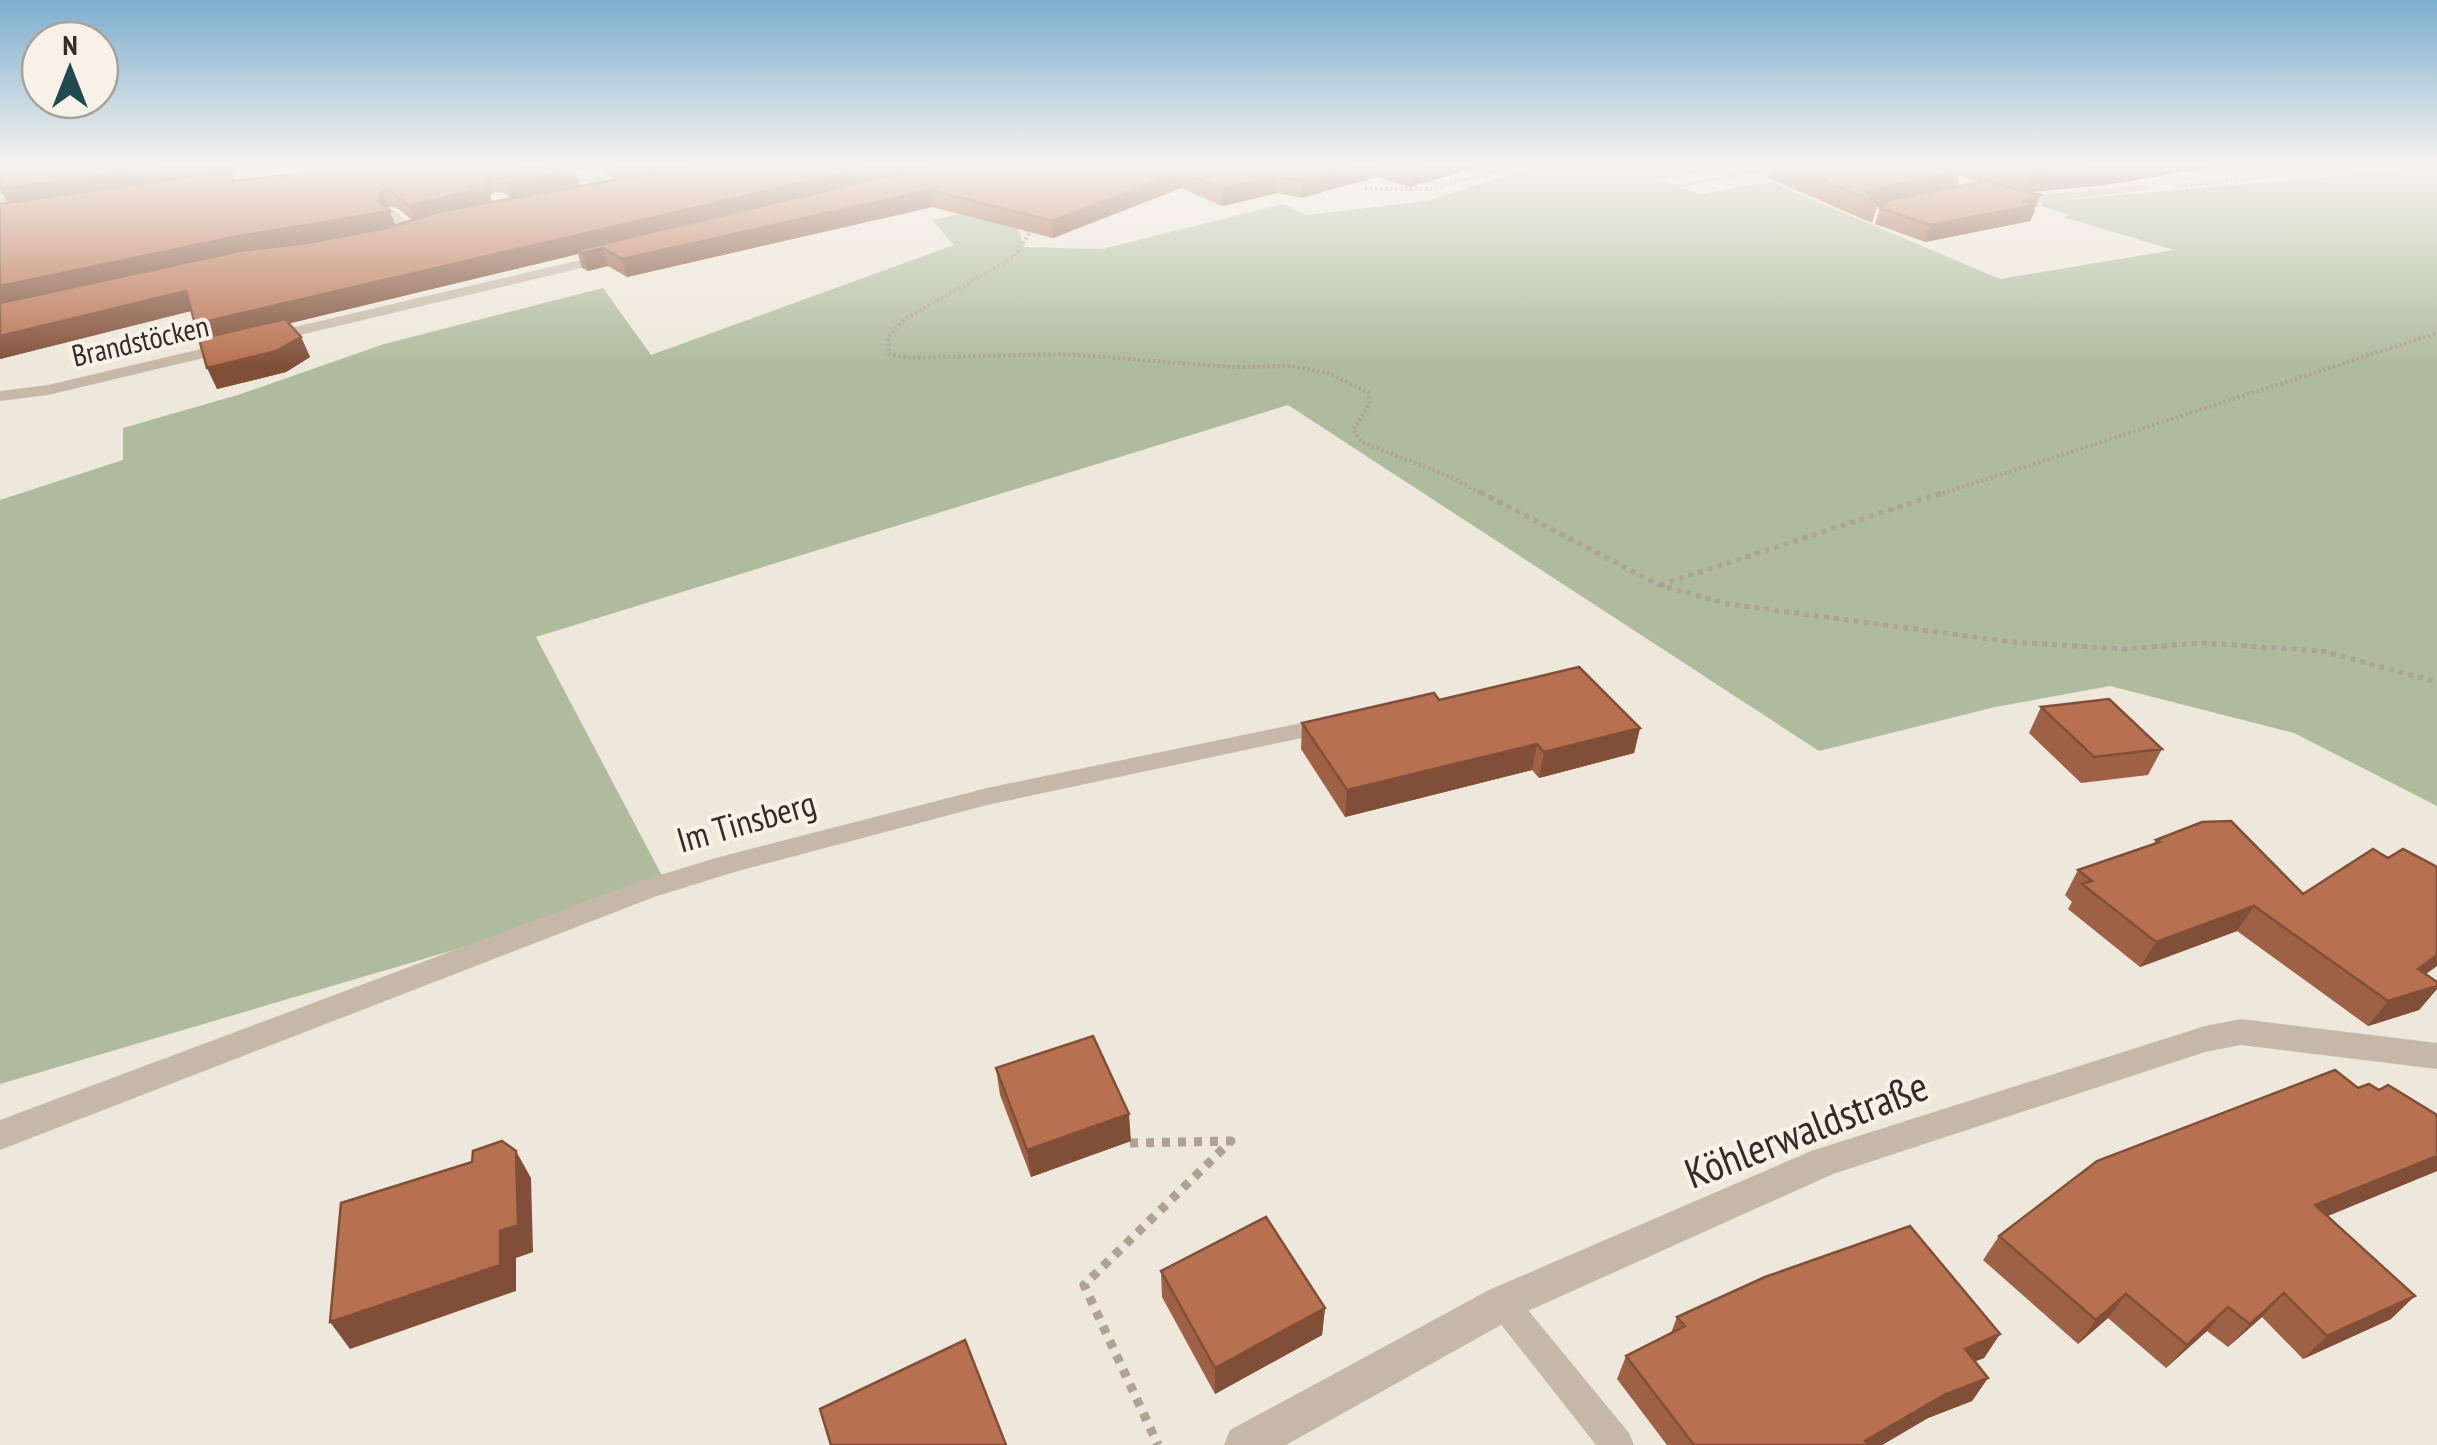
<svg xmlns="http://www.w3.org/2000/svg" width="2437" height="1445" font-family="'PT Sans Narrow',sans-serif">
	<rect width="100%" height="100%" fill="#eee7db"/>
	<!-- green -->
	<path fill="#afbb9d" d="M 1548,163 L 1749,163 L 1660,180 L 1699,194 L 1771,182 L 2000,279 L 2174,250 L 2063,217 L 2070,215 L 2041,206 L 2041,202 L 2437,167 L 2437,806 L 2294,733 L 2110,686 L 1995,707 L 1819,751 L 1288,405 L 536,637 L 668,887 L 0,1084 L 0,500 L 123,460 L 123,428 L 241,394 L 384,344 L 603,288 L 651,355 L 954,245 L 932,220 L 979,210 L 1016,220 L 1024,247 L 1103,249 L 1283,204 L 1307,215 L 1426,201 Z"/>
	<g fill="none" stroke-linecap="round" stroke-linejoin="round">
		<!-- path-far2 -->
		<path stroke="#b0a293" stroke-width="4" stroke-dasharray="2.5 2.5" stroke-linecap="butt" d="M 233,163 L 236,176
			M 2175,186 L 2412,163
			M 1365,189 L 1431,189 L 1521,163
			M 1032,229 L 1014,257 L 905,319 L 888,337 L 889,354 L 908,358 L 1063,354 L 1232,367 L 1291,366 L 1331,374 L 1369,393 L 1370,404 L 1353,429 L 1361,442 L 1446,475 L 1485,495
			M 1938,495 L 2437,333"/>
		<!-- path-far1 -->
		<path stroke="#b0a293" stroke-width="5" stroke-dasharray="5 5" stroke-linecap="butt" d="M 1480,492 L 1659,585 L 1728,604 L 2012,642 L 2124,649 L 2201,643 L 2322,651 L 2437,682
			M 1660,585 L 1945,492"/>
		<!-- path -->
		<path stroke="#b0a293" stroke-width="9" stroke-dasharray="8 8" stroke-linecap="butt" d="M 1130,1143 L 1231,1141 L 1084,1285 L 1158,1445"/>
		<!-- service -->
		<path fill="#c5b8a8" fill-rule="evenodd" d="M 1784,163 L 1806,163 L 1678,188 L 1673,185 Z
			M 0,196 L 7,199 L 5,207 L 0,210 Z
			M 387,211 L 395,211 L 417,230 L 417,234 L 409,234 L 387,215 Z
			M 1503,1288 L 1514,1293 L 1629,1433 L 1634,1445 L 1596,1445 L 1492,1313 L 1487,1303 L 1492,1293 Z"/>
		<!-- minor -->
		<path fill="#c5b8a8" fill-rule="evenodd" d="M 1879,163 L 1899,163 L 2023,197 L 2144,185 L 2150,189 L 2023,205 Z
			M 540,173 L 597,175 L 627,189 L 621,193 L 595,183 L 544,180 Z
			M 614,252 L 619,253 L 619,259 L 48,395 L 0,401 L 0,391 L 48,385 Z
			M 1335,716 L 1348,724 L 1344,729 L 987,805 L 738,871 L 654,897 L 0,1150 L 0,1120 L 634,883 L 719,857 L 987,788 Z
			M 2241,1019 L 2437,1043 L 2437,1069 L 2241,1045 L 2205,1052 L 1833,1174 L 1517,1316 L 1286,1445 L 1224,1445 L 1230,1430 L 1489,1290 L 1811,1151 L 2205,1026 Z"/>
		<!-- tertiary -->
		<path fill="#c5b8a8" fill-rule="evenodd" d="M 343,163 L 374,163 L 269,182 L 263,178 Z"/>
	</g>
	<!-- wall -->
	<path fill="#9e6145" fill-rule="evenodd" d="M 0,163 L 232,163 L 234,174 L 232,175 L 235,181 L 328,170 L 326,163 L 1492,163 L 1409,187 L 1377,177 L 1301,198 L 1278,193 L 1222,206 L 1181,188 L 1053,238 L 932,207 L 627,277 L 608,266 L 588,271 L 582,268 L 578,254 L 289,323 L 301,337 L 310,357 L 286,372 L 217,389 L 202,339 L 191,311 L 0,359 L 8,203 L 3,194 L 0,193 ZM 575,170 L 597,171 L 616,180 L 580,186 ZM 494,192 L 504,193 L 511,199 L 492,202 L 490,196 ZM 387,207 L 397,208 L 412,220 L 396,225 Z
		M 1771,163 L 2238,163 L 2105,185 L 2030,192 L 2035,211 L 2030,221 L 1925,242 L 1875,224 L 1880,208 L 1882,206 L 1877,207 L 1872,223 L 1768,178 ZM 1959,176 L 1982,182 L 1955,187 Z
		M 1439,700 L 1640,728 L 1634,753 L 1539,778 L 1532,770 L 1345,817 L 1301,749 L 1302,723 Z
		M 2041,707 L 2162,749 L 2148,775 L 2081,783 L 2029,733 Z
		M 2156,840 L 2303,894 L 2388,858 L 2437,867 L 2437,966 L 2425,974 L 2437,982 L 2437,989 L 2419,1010 L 2368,1026 L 2237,931 L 2140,967 L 2068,909 L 2072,902 L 2065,895 L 2078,870 L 2153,845 Z
		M 996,1068 L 1131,1141 L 1031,1177 L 1000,1095 Z
		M 2358,1088 L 2379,1090 L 2437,1171 L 2327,1216 L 2391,1319 L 2303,1359 L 2262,1317 L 2228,1347 L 2207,1331 L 2166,1368 L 2108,1318 L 2078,1344 L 1983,1260 L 1999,1236 Z
		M 1161,1271 L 1325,1308 L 1322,1335 L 1215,1394 L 1162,1297 Z
		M 1677,1317 L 2000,1334 L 1984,1358 L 1975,1361 L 1988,1378 L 1972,1401 L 1928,1418 L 1882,1445 L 1667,1445 L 1617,1379 L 1626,1356 L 1671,1333 Z"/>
	<!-- shaded-wall -->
	<path fill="#814f38" d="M 189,163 L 232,163 L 234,174 L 232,175 L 237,187 L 9,206 L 0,189 Z
		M 617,163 L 723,163 L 617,180 L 613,164 Z
		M 887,163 L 958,163 L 603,248 L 608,266 L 588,271 L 582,253 L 577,250 L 578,254 L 204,344 L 195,324 Z
		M 1369,163 L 1378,163 L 1377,177 L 1301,198 L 1302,181 Z
		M 1436,163 L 1492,163 L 1409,187 L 1411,170 Z
		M 2132,163 L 2238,163 L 2105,185 L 2022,193 L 2029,174 Z
		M 575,170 L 580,186 L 512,200 L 507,183 Z
		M 1961,170 L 1955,189 L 1877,207 L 1878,203 L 1866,192 Z
		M 1180,172 L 1181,188 L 1053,238 L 1052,221 Z
		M 489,176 L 494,192 L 490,196 L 493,204 L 415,223 L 409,206 L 485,179 Z
		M 1278,176 L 1278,193 L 1222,206 L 1222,189 Z
		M 381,190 L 397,229 L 0,307 L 0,286 L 239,236 L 378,201 Z
		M 930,190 L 932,207 L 627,277 L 622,259 Z
		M 2040,195 L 2030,221 L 1925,242 L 1930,225 L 2024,201 Z
		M 186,291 L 195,310 L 0,359 L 0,336 Z
		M 301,337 L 310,357 L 286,372 L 217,389 L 207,368 Z
		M 1640,728 L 1634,753 L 1539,778 L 1544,752 Z
		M 1537,744 L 1532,770 L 1345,817 L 1347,790 Z
		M 2254,906 L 2237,931 L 2140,967 L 2156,942 Z
		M 2437,955 L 2437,966 L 2398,994 L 2418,969 Z
		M 2437,986 L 2437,989 L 2419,1010 L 2368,1026 L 2388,1001 Z
		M 1129,1114 L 1131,1141 L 1031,1177 L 1027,1150 Z
		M 516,1151 L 531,1178 L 533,1252 L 516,1258 L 516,1291 L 350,1349 L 330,1322 L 500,1231 Z
		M 2437,1156 L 2437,1171 L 2294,1230 L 2315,1205 Z
		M 2284,1293 L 2262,1317 L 2228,1347 L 2250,1324 Z
		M 2126,1294 L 2108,1318 L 2078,1344 L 2096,1320 Z
		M 2415,1296 L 2391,1319 L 2303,1359 L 2327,1336 Z
		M 2228,1307 L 2207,1331 L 2166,1368 L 2187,1345 Z
		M 1325,1308 L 1322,1335 L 1215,1394 L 1215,1368 Z
		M 2000,1334 L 1984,1358 L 1949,1372 L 1965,1349 Z
		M 1988,1378 L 1972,1401 L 1928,1418 L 1882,1445 L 1862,1445 L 1865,1441 L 1944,1395 Z"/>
	<!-- building -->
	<path fill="#b87150" stroke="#814f38" stroke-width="2.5" d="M 0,163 L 189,163 L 0,189 L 1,181 L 0,180 Z
		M 327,163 L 456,163 L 575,170 L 507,183 L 499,177 L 489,176 L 485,179 L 487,187 L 409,206 L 391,191 L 381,190 L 378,201 L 391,211 L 239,236 L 0,286 L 0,204 L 230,171 L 233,181 L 331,170 Z
		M 707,163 L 887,163 L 195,324 L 186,291 L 0,336 L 0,303 L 240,251 L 307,243 L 391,227 L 437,212 Z
		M 943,163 L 1369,163 L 1302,181 L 1278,176 L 1222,189 L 1180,172 L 1052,221 L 930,190 L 622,259 L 603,248 L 582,253 L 577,250 Z
		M 1386,163 L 1436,163 L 1411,170 Z
		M 1781,163 L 1936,163 L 1961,170 L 1866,192 L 1878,203 Z
		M 1988,163 L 2132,163 L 2029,174 Z
		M 1986,181 L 2040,195 L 2024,201 L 2035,205 L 1930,225 L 1880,208 L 1889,200 Z
		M 285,319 L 301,337 L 276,351 L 207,368 L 199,339 Z
		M 1579,667 L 1640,728 L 1544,752 L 1537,744 L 1347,790 L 1302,723 L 1434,693 L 1439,700 Z
		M 2109,699 L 2162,749 L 2094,757 L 2041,707 Z
		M 2231,821 L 2303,894 L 2373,849 L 2388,858 L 2403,849 L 2437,867 L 2437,955 L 2418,969 L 2437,982 L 2437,986 L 2388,1001 L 2254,906 L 2156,942 L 2082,884 L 2092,881 L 2078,870 L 2160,842 L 2156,840 L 2202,822 Z
		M 1093,1036 L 1129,1114 L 1027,1150 L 996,1068 Z
		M 2335,1070 L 2358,1088 L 2369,1084 L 2379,1090 L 2388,1085 L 2437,1115 L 2437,1156 L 2315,1205 L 2415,1296 L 2327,1336 L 2284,1293 L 2250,1324 L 2228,1307 L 2187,1345 L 2126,1294 L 2096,1320 L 1999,1236 L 2097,1161 Z
		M 502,1141 L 516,1151 L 518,1225 L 500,1231 L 500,1265 L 330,1322 L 341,1203 L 472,1162 L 473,1151 Z
		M 1266,1217 L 1325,1308 L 1215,1368 L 1161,1271 Z
		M 1910,1226 L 2000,1334 L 1965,1349 L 1988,1378 L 1944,1395 L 1865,1441 L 1870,1445 L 1694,1445 L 1626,1356 L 1685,1326 L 1677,1317 L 1765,1277 Z
		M 965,1340 L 1006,1445 L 831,1445 L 820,1409 Z"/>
	<!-- sky -->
	<linearGradient id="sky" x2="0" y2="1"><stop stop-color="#7dadce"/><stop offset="0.45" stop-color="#f7f4ef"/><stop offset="1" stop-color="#f7f4ef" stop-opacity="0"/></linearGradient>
	<rect width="2437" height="366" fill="url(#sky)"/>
	<g text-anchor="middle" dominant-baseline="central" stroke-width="8" stroke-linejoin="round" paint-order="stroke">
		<!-- far-street labels -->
		<g font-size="30" fill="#332c28" stroke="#f7f1e7">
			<text transform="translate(140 340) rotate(-13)">Brandstöcken</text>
		</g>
		<!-- street labels -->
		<g font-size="35" fill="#332c28" stroke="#f7f1e7">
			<text transform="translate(746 821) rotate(-16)">Im Tinsberg</text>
		</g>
		<!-- near-street labels -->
		<g font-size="42" fill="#332c28" stroke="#f7f1e7">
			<text transform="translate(1806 1129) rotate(-21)">Köhlerwaldstraße</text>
		</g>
	</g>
	<!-- north arrow -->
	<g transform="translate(70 70)"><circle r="48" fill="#f7f1e7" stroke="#a9a29b" stroke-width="2.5"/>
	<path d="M0-8L18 38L0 25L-18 38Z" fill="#22494f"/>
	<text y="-15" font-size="28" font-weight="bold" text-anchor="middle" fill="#332c28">N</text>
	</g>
</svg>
